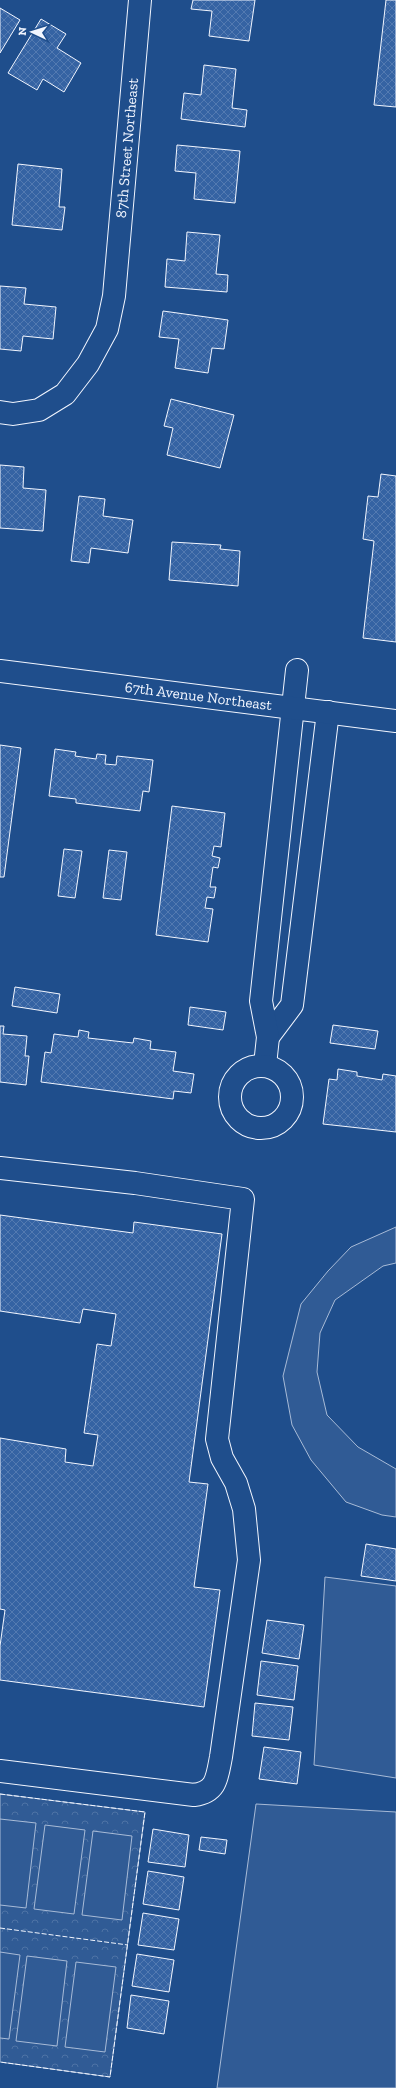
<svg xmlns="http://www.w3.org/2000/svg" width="396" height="2088" font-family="'Zilla Slab',serif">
	<defs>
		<pattern id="park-crowns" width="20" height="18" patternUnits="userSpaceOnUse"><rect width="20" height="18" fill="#305b95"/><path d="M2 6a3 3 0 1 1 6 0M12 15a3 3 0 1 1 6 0" fill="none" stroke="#4e73a5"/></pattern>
		<pattern id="building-cross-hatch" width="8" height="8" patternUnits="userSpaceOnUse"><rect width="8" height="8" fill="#3563a3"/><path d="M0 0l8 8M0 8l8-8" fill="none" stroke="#537ab1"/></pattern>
	</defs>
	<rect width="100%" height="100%" fill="#1f4e8c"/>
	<!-- park -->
	<path fill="url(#park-crowns)" stroke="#a8bbd7" d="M 0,1794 L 145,1812 L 110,2077 L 0,2062 Z"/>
	<!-- built -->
	<path fill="#305b95" stroke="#a8bbd7" d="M 396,1227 L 396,1263 L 383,1266 L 335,1300 L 320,1333 L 317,1372 L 327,1415 L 358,1447 L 396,1469 L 396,1517 L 382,1515 L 346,1502 L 311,1460 L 292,1425 L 283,1376 L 301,1304 L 328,1271 L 351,1247 Z
		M 325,1577 L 396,1586 L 396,1778 L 314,1765 Z
		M 256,1804 L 396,1812 L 396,2088 L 217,2088 Z
		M 0,1819 L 36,1823 L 26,1908 L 0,1905 Z
		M 45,1825 L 85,1830 L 74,1914 L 34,1909 Z
		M 93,1831 L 132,1836 L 122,1920 L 82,1915 Z
		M 0,1952 L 20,1955 L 9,2039 L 0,2038 Z
		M 27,1956 L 67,1961 L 57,2046 L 16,2041 Z
		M 76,1962 L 116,1967 L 105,2052 L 65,2047 Z"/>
	<!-- building -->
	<path fill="url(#building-cross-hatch)" stroke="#f2f6ff" d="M 193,0 L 255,0 L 249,41 L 209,36 L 212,11 L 191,9 Z
		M 386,0 L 396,0 L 396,107 L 374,105 Z
		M 0,8 L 20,20 L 0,53 Z
		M 41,19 L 66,34 L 57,48 L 81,63 L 64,92 L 43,79 L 37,90 L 8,73 Z
		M 204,65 L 236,69 L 232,108 L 247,110 L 245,127 L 181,119 L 184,93 L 201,95 Z
		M 177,145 L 240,151 L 235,203 L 194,199 L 196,173 L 175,171 Z
		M 18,164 L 62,169 L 59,207 L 65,207 L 62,230 L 12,225 Z
		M 187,232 L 220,235 L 216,274 L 228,275 L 227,292 L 165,287 L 167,259 L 185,261 Z
		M 0,286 L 26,288 L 24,304 L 56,307 L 53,339 L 23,336 L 21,351 L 0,349 Z
		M 163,311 L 228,320 L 224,349 L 212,348 L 208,373 L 175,368 L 179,339 L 159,337 Z
		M 171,399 L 234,415 L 220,468 L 167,455 L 173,428 L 164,426 Z
		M 0,465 L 24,467 L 23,488 L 46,490 L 43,531 L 0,528 Z
		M 381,474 L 396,476 L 396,642 L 363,638 L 374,541 L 363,539 L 368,496 L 378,497 Z
		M 79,496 L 105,499 L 103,516 L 133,520 L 128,553 L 91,548 L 89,563 L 71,561 Z
		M 172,542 L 221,545 L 220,549 L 240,551 L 238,586 L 169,580 Z
		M 0,745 L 21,748 L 4,877 L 0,877 Z
		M 55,749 L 76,752 L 75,756 L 96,759 L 97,754 L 106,755 L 105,764 L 116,765 L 117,756 L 153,760 L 149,792 L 143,791 L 140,811 L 76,803 L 76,799 L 49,796 Z
		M 172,806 L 225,813 L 221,847 L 214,846 L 212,856 L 220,858 L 218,868 L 213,867 L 210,887 L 216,887 L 214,898 L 207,897 L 205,908 L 213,909 L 208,942 L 156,935 Z
		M 64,849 L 82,851 L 75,898 L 58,896 Z
		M 109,850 L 127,852 L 121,900 L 103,898 Z
		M 15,987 L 60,994 L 57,1013 L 12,1006 Z
		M 190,1007 L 226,1012 L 223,1030 L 188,1025 Z
		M 333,1025 L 378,1031 L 375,1049 L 330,1043 Z
		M 0,1026 L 4,1026 L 3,1034 L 27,1036 L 25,1056 L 29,1056 L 26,1085 L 0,1082 Z
		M 79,1030 L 89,1032 L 88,1038 L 133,1043 L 134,1038 L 151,1041 L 150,1049 L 176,1052 L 173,1071 L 194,1074 L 191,1093 L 174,1091 L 173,1099 L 41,1082 L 45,1052 L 51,1053 L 54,1034 L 78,1037 Z
		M 338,1069 L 357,1072 L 357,1076 L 382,1080 L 383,1074 L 396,1076 L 396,1132 L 323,1124 L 329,1079 L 337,1080 Z
		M 0,1215 L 133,1233 L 134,1222 L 222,1234 L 189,1482 L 208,1484 L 194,1587 L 220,1590 L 204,1707 L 0,1680 L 0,1646 L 5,1610 L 0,1609 L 0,1438 L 66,1449 L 65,1462 L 93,1466 L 98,1435 L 84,1433 L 97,1344 L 111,1346 L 116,1314 L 83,1309 L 80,1323 L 0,1311 Z
		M 366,1544 L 396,1549 L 396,1581 L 361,1576 Z
		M 267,1620 L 304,1625 L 299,1659 L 262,1653 Z
		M 261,1661 L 298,1666 L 294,1700 L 257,1695 Z
		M 255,1703 L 293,1707 L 289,1740 L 252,1736 Z
		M 264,1747 L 301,1752 L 297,1784 L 259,1779 Z
		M 153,1829 L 189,1835 L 185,1867 L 148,1862 Z
		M 201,1837 L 227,1840 L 225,1854 L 199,1850 Z
		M 148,1871 L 184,1877 L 179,1910 L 143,1904 Z
		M 143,1913 L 179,1919 L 174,1950 L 138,1945 Z
		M 137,1954 L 174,1960 L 169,1992 L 132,1986 Z
		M 131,1995 L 169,2001 L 164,2034 L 127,2028 Z"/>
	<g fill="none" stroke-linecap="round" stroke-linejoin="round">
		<defs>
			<g id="minor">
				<path id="s1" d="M 0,412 L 13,414 L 39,410 L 65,394 L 88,364 L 107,329 L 114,296 L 140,0"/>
				<path d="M 268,1037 L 292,1005 L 328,712"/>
				<path d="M 265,1065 L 268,1037 L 261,1001 L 297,670"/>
				<circle cx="261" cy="1097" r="31"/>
				<path d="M 0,1168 L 135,1183 L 243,1199 L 217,1439 L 222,1458 L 236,1483 L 244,1509 L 249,1560 L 221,1757 C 217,1777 217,1792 194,1795 L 0,1771"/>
			</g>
			<g id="major">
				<path id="s2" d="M 0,671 L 396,721"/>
			</g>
		</defs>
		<!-- minor casing -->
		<use href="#minor" stroke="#f2f6ff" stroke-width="24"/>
		<!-- major casing -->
		<use href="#major" stroke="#f2f6ff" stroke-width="24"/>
		<!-- minor -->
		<use href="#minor" stroke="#1f4e8c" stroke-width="22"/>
		<!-- major -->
		<use href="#major" stroke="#1f4e8c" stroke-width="22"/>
		<!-- fence -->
		<path stroke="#f2f6ff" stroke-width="1" stroke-dasharray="5 2" stroke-linecap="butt" d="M 0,1794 L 145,1812 L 110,2077 L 0,2062
			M 0,1928 L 128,1945"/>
	</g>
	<g text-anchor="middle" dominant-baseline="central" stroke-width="3" stroke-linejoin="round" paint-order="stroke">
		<!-- street labels -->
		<g font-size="15" fill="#f2f6ff" stroke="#1f4e8c">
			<text stroke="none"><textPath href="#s1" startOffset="330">87th Street Northeast</textPath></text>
			<text stroke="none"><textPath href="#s2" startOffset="200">67th Avenue Northeast</textPath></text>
		</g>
	</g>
	<!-- north arrow -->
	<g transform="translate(32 32) rotate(274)" stroke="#1f4e8c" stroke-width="3" paint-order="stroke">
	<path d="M0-3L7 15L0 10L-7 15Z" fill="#f2f6ff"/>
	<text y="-6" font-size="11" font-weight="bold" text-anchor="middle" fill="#f2f6ff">N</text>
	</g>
</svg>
